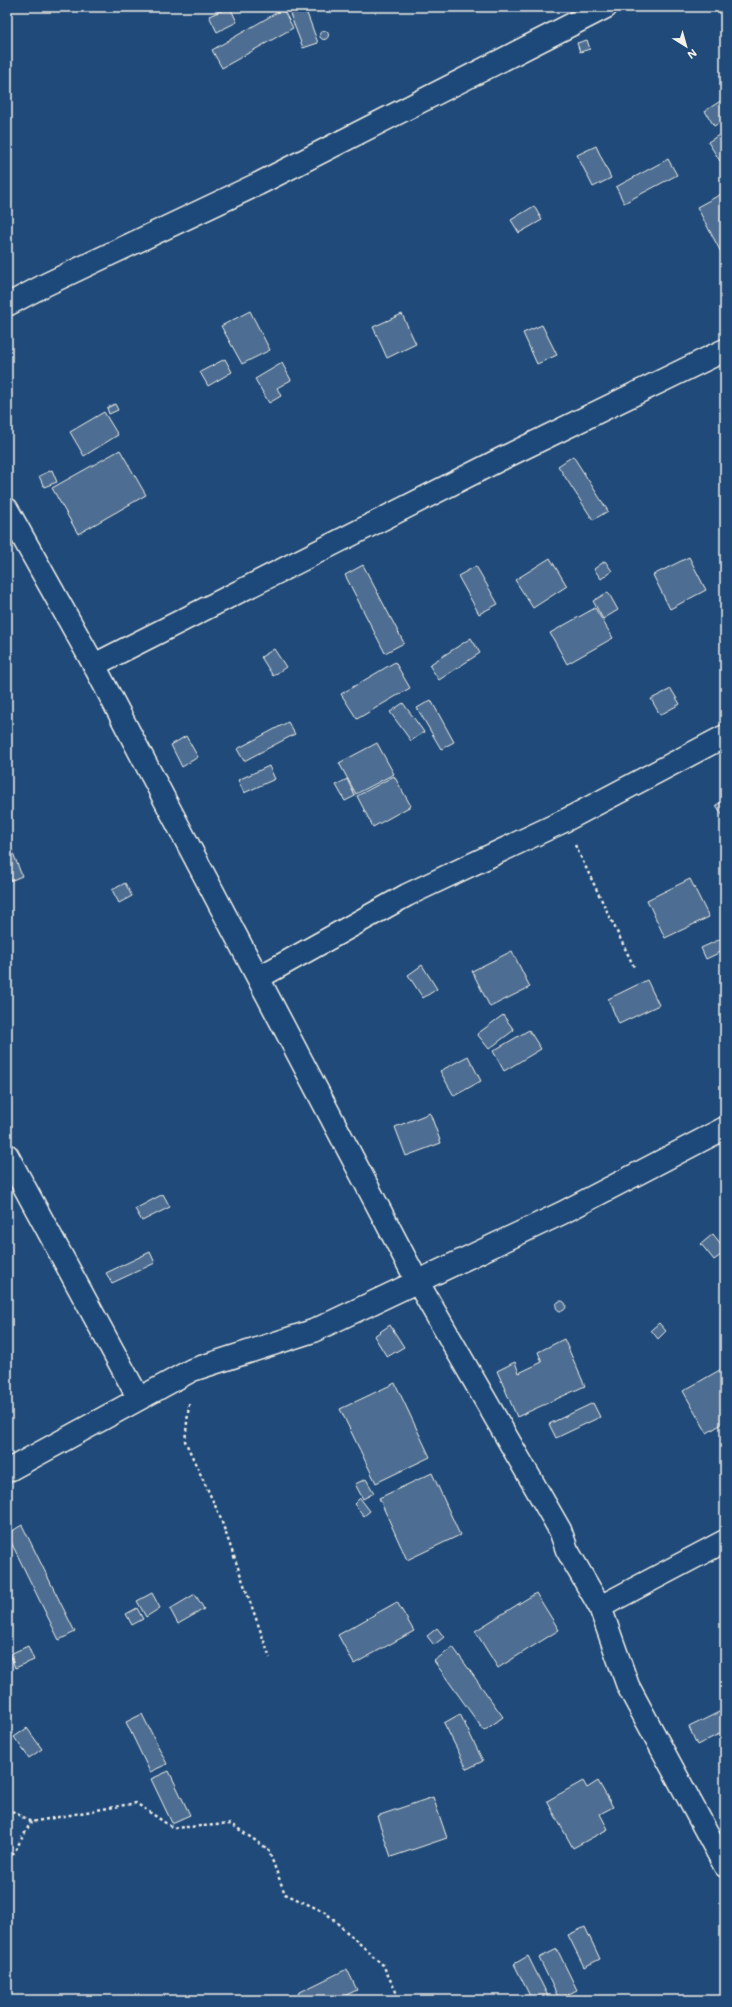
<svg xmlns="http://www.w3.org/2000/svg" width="732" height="2007" font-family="Mali,sans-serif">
	<rect width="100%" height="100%" fill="#1f4a7a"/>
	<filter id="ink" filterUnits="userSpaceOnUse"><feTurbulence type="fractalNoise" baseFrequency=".025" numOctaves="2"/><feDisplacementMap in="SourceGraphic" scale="8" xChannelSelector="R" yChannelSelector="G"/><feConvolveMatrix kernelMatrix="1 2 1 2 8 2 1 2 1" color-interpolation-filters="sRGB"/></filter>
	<g filter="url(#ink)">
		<!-- building -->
		<path fill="#4d6e92" stroke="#f4f1e8" d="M 230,7 L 237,22 L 217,32 L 209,16 Z
			M 305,8 L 318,43 L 303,48 L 290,14 Z
			M 283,9 L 293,28 L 222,68 L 212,50 Z
			M319.5 35a4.5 4.5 0 1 1 9 0a4.5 4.5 0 1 1-9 0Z
			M 587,40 L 590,49 L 580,52 L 577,43 Z
			M 725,98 L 725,120 L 714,126 L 705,111 Z
			M 725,131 L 725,157 L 720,161 L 708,142 Z
			M 596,146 L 611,178 L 593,187 L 577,155 Z
			M 668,159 L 677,175 L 624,203 L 616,187 Z
			M 725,192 L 725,255 L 723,256 L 697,207 Z
			M 534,206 L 542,220 L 519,233 L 511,220 Z
			M 250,311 L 270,350 L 242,364 L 221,326 Z
			M 402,314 L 416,344 L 387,358 L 373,327 Z
			M 542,325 L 557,355 L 537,364 L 523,333 Z
			M 225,359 L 232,372 L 208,386 L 200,372 Z
			M 282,363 L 291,380 L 277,388 L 281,396 L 269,403 L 255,379 Z
			M 115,404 L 118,410 L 109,414 L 107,408 Z
			M 104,412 L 118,435 L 84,456 L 70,432 Z
			M 120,450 L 146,495 L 78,534 L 52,488 Z
			M 573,456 L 608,511 L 593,520 L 558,466 Z
			M 52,470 L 57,482 L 44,487 L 39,476 Z
			M 689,557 L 706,590 L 670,609 L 653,575 Z
			M 550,558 L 567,586 L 533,608 L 515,580 Z
			M 605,561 L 612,571 L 601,579 L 594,569 Z
			M 363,565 L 404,643 L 385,653 L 345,575 Z
			M 476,566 L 498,604 L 479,614 L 458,576 Z
			M 608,592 L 618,610 L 603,619 L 593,601 Z
			M 595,608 L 613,638 L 567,664 L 550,633 Z
			M 471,638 L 480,653 L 439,680 L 429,665 Z
			M 274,649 L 286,667 L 273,676 L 261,657 Z
			M 395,662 L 410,688 L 357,719 L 341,694 Z
			M 671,689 L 680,704 L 660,715 L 651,699 Z
			M 431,700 L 454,742 L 441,749 L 417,708 Z
			M 403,703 L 424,732 L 411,741 L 390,712 Z
			M 288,722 L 295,734 L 244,761 L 237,749 Z
			M 186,736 L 198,757 L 182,767 L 171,745 Z
			M 377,743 L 394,774 L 356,794 L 339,763 Z
			M 269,766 L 275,779 L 244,793 L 238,780 Z
			M 394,776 L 411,806 L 373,827 L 357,796 Z
			M 347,779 L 355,796 L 345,801 L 336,785 Z
			M 725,800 L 725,819 L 716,805 Z
			M 10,845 L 22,876 L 10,881 L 7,875 L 7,846 Z
			M 690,879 L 709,917 L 665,938 L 647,900 Z
			M 125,883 L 132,896 L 119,903 L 112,890 Z
			M 725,937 L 725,950 L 706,959 L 701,948 Z
			M 512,951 L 530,987 L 490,1007 L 472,971 Z
			M 422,965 L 437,989 L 423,998 L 408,975 Z
			M 647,980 L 659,1005 L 619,1024 L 608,999 Z
			M 503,1015 L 514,1030 L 489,1049 L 477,1034 Z
			M 529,1030 L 541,1049 L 504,1071 L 493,1051 Z
			M 468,1056 L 481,1081 L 454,1096 L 440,1071 Z
			M 430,1113 L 441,1143 L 406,1156 L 395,1127 Z
			M 163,1194 L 170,1207 L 142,1221 L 135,1209 Z
			M 713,1234 L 725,1249 L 725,1252 L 714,1260 L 701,1244 Z
			M 150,1252 L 155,1263 L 112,1283 L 106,1273 Z
			M556 1306a5 5 0 1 1 10 0a5 5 0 1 1-10 0Z
			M 659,1323 L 666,1331 L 658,1339 L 651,1330 Z
			M 390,1325 L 404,1347 L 387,1357 L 374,1336 Z
			M 564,1339 L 585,1386 L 517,1417 L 497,1371 L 515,1362 L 519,1373 L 542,1362 L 538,1352 Z
			M 725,1367 L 725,1422 L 707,1433 L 683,1391 Z
			M 395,1383 L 430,1457 L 376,1483 L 340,1409 Z
			M 593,1403 L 600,1417 L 556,1438 L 549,1424 Z
			M 432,1473 L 460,1535 L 407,1560 L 379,1498 Z
			M 366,1479 L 374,1493 L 363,1499 L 355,1484 Z
			M 360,1498 L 370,1511 L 364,1516 L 354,1504 Z
			M 22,1525 L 75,1632 L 59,1640 L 7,1534 Z
			M 152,1593 L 160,1608 L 146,1617 L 137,1601 Z
			M 536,1593 L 559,1630 L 498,1668 L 475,1631 Z
			M 195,1594 L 204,1609 L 178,1624 L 170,1609 Z
			M 397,1602 L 414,1631 L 354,1664 L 338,1635 Z
			M 137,1608 L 143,1619 L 132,1625 L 126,1614 Z
			M 437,1628 L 444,1637 L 434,1645 L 427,1636 Z
			M 28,1646 L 34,1660 L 15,1668 L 10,1654 Z
			M 453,1647 L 503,1717 L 484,1731 L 434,1661 Z
			M 725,1709 L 725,1731 L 697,1745 L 689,1727 Z
			M 142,1714 L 167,1764 L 150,1772 L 126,1722 Z
			M 460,1714 L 483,1761 L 467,1769 L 444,1723 Z
			M 27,1728 L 42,1749 L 29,1758 L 14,1737 Z
			M 169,1771 L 190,1815 L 172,1823 L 151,1779 Z
			M 583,1781 L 587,1788 L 598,1781 L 613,1807 L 600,1814 L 608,1829 L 573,1848 L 547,1801 Z
			M 433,1797 L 447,1838 L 391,1857 L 377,1816 Z
			M 585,1927 L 600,1959 L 584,1967 L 568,1935 Z
			M 557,1949 L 577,1990 L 559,1999 L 539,1958 Z
			M 528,1956 L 550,2000 L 532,2000 L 514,1964 Z
			M 347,1969 L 357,1990 L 336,2000 L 301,2000 L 298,1993 Z"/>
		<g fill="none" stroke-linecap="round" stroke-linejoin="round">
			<defs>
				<path id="street" d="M 7,305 L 47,284 L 258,184 L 606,7
					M 7,509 L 94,665 L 417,1281 L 560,1530 L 567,1550 L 600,1607 L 628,1686 L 725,1866
					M 94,665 L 503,458 L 725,350
					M 258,978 L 407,895 L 564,821 L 725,736
					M 7,1155 L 139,1399
					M 7,1471 L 192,1370 L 313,1331 L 562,1213 L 725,1128
					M 600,1607 L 725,1541"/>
			</defs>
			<!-- street casing -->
			<use href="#street" stroke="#f4f1e8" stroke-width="25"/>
			<!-- path -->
			<path stroke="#f4f1e8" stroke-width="2.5" stroke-dasharray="3 3" stroke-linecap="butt" d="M 575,845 L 635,969
				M 189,1404 L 185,1441 L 219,1514 L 270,1658
				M 7,1808 L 31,1822 L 136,1803 L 173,1828 L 231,1824 L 268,1849 L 285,1894 L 325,1912 L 383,1965 L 400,2000
				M 7,1856 L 12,1856 L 31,1822
				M 644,2000 L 645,1998 L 651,2000"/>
			<!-- street -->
			<use href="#street" stroke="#1f4a7a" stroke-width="22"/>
		</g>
	</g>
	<!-- margin -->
	<rect width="732" height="2007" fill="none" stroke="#1f4a7a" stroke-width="24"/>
	<rect x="12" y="12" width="708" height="1983" fill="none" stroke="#f4f1e8" stroke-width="1.5" filter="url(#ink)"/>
	<!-- north arrow -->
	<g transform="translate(686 46) rotate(143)" stroke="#1f4a7a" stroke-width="3" paint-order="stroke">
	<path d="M0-3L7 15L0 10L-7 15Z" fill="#f4f1e8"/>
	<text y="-6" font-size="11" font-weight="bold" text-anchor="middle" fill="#f4f1e8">N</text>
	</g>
</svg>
